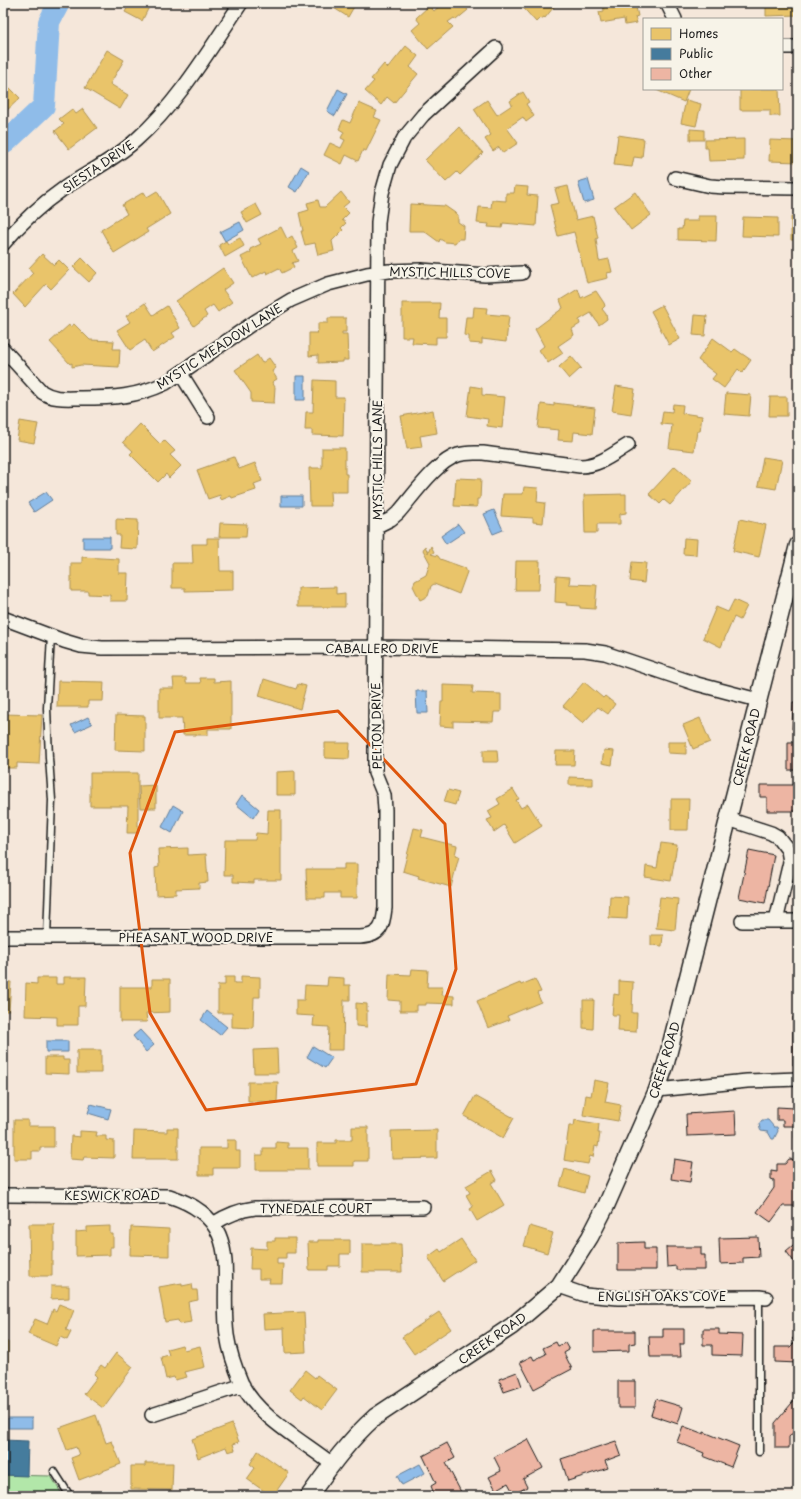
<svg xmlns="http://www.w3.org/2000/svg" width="801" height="1499" font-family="'Playpen Sans',sans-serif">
	<rect width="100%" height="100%" fill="#f5e7da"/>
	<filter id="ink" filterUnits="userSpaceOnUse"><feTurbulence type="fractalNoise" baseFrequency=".025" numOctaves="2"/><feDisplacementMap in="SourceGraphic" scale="8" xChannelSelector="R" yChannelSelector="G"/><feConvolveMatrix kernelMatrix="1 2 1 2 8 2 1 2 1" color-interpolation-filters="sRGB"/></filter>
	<g filter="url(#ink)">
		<!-- green -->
		<path fill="#b2e7a9" stroke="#678262" d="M 3,1475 L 51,1476 L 63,1496 L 3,1496 Z"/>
		<!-- water -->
		<path fill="#8fbce9" stroke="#617c97" d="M 338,89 L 347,94 L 335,116 L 327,111 Z
			M 301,166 L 309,171 L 297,192 L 289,187 Z
			M 588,179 L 594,200 L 584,203 L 578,182 Z
			M 240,222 L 244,230 L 225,241 L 220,232 Z
			M 296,376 L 305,376 L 305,400 L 296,400 Z
			M 46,492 L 52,500 L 34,512 L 28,503 Z
			M 281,496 L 302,496 L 302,506 L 281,506 Z
			M 494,510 L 503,530 L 493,534 L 484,514 Z
			M 458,524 L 464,532 L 446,544 L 441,536 Z
			M 83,537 L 110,537 L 110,548 L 83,548 Z
			M 416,691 L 427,691 L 428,713 L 417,713 Z
			M 88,717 L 92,724 L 75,732 L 71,725 Z
			M 242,795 L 259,809 L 253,818 L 236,804 Z
			M 173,805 L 183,811 L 172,833 L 162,827 Z
			M 207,1011 L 227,1027 L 220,1035 L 201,1020 Z
			M 140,1030 L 154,1045 L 146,1052 L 133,1036 Z
			M 46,1041 L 68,1041 L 68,1052 L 46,1052 Z
			M 313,1046 L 332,1058 L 325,1068 L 307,1057 Z
			M 91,1104 L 111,1109 L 108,1119 L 88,1113 Z
			M 762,1120 L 768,1120 L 774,1127 L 777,1127 L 778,1131 L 774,1139 L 772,1139 L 768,1132 L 761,1131 L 760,1129 L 759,1124 Z
			M 8,1418 L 32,1418 L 32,1428 L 8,1428 Z
			M 420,1464 L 425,1473 L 402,1485 L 397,1476 Z"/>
		<!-- homes -->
		<path fill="#e9c46a" stroke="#ac9253" d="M 3,3 L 13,3 L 3,14 Z
			M 130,3 L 151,3 L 142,21 L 125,12 Z
			M 326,3 L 356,3 L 348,17 Z
			M 440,3 L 462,3 L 468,10 L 456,20 L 454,18 L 448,22 L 453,27 L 428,49 L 412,30 L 420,23 L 416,18 L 429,6 L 434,11 L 441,5 Z
			M 519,3 L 557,3 L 545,18 L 544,17 L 541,19 L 540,18 L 536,22 Z
			M 603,3 L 629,3 L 630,5 L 635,3 L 638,16 L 635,17 L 637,23 L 625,25 L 624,19 L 601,23 L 599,12 L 604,11 Z
			M 766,3 L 798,3 L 798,15 L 766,16 Z
			M 406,46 L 418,56 L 410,67 L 418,74 L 394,103 L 387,97 L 381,105 L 365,91 L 374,81 L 371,79 L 384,64 L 388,68 Z
			M 107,50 L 124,60 L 110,84 L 128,95 L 120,109 L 85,88 Z
			M 3,81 L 20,98 L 3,114 Z
			M 654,89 L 689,89 L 684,102 Z
			M 740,89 L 779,89 L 780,116 L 770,116 L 770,110 L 740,110 Z
			M 523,92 L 529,102 L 526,104 L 534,116 L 526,122 L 523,117 L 507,128 L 518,143 L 503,153 L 499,147 L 493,151 L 485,139 L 491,135 L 474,109 L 487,100 L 497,115 L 512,105 L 510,101 Z
			M 686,100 L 701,104 L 696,126 L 681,123 Z
			M 359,103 L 377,111 L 374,117 L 381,120 L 366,151 L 363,150 L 358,161 L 346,155 L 342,164 L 324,155 L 330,143 L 341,148 L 345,140 L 341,138 L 344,132 L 339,129 L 343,120 L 350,123 Z
			M 72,109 L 76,114 L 83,109 L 97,128 L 69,149 L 55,131 L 64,124 L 59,119 Z
			M 459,127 L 483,153 L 460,175 L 457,172 L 446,182 L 425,160 Z
			M 690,129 L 704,130 L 704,140 L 690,140 Z
			M 618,135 L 644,139 L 642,158 L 634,157 L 632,167 L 614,165 Z
			M 744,139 L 744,160 L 709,161 L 708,148 L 705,148 L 705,140 Z
			M 770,140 L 797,141 L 798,162 L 769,161 Z
			M 515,186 L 528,187 L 527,195 L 538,196 L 536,226 L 503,223 L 502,228 L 488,227 L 489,224 L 477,223 L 479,207 L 491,208 L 492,200 L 506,201 L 506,193 L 514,193 Z
			M 568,186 L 576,220 L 593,216 L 598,238 L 596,239 L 599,261 L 609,259 L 612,272 L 607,273 L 608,278 L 587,283 L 574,232 L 558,236 L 550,205 L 559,203 L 555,189 Z
			M 157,191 L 170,214 L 146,229 L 148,232 L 114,253 L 101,230 L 127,214 L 122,205 L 144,192 L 147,197 Z
			M 341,192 L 349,202 L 343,207 L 349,213 L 342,220 L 346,223 L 341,228 L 343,230 L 332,241 L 334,251 L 318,255 L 315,243 L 305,245 L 301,231 L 303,231 L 299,213 L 309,210 L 307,203 L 318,200 L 320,207 L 325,207 Z
			M 635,192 L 651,215 L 631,230 L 614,207 Z
			M 256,204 L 262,215 L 247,223 L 241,212 Z
			M 410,204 L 445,206 L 458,215 L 458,222 L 464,226 L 463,239 L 458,239 L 455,243 L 445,242 L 440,239 L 439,242 L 424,231 L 409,231 Z
			M 698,216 L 717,216 L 716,241 L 678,240 L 678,229 L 682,229 L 683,221 L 698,221 Z
			M 743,217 L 778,218 L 778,237 L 742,236 Z
			M 791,217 L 798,218 L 798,240 L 791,240 Z
			M 281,227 L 287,239 L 292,236 L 298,248 L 293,251 L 298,261 L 292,263 L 294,267 L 282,273 L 279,268 L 267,274 L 266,271 L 252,278 L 241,257 L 251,252 L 250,249 L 261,244 L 258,239 Z
			M 240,238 L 244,246 L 225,257 L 219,245 L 226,241 L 228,244 Z
			M 42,254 L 54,265 L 59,260 L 69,270 L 51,289 L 46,284 L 25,307 L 13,294 L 33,273 L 29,268 Z
			M 82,258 L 97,273 L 89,282 L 73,267 Z
			M 223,268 L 233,283 L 223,290 L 232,302 L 218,312 L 213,305 L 204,311 L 207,316 L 194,326 L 176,301 Z
			M 578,289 L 581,298 L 596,291 L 604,303 L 605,306 L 602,309 L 606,314 L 607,319 L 599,325 L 591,313 L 579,320 L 580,324 L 572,329 L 574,335 L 558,346 L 563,353 L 548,363 L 539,350 L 544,346 L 535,329 L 563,308 L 560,300 Z
			M 145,303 L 153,315 L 167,306 L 180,328 L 172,333 L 175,337 L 152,352 L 145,340 L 130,350 L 117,330 L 130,322 L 126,316 Z
			M 402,303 L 440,303 L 439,318 L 446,318 L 446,337 L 436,337 L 436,344 L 412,343 L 413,337 L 402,337 Z
			M 662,305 L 680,339 L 669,345 L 651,311 Z
			M 474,307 L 487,308 L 486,314 L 509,316 L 506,342 L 482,339 L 482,344 L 469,343 L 469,336 L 464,335 L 466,317 L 473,317 Z
			M 695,315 L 707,316 L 705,336 L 693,335 Z
			M 328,318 L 346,318 L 346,332 L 342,332 L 342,334 L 347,334 L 348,360 L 343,360 L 343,362 L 318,363 L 318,355 L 309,356 L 309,333 L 317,333 L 316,332 L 318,331 L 318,323 L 328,323 Z
			M 74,324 L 90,340 L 114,341 L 113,349 L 120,349 L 119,367 L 81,365 L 72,367 L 72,363 L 70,364 L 50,342 L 69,325 L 70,327 Z
			M 713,338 L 732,352 L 735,349 L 751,360 L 742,373 L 738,369 L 724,388 L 712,379 L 716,374 L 698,360 Z
			M 257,355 L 262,363 L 269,358 L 276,368 L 272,371 L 277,379 L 272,382 L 275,387 L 274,403 L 251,402 L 251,393 L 235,370 Z
			M 571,356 L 581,368 L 569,379 L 559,367 Z
			M 314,380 L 335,381 L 335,397 L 344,397 L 343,436 L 312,435 L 312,430 L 305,430 L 306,412 L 313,412 Z
			M 471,386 L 482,388 L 482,395 L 505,397 L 502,428 L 487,426 L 488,419 L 467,416 Z
			M 616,386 L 635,389 L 631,414 L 612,411 Z
			M 726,393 L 751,395 L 749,416 L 724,414 Z
			M 770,397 L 787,397 L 787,416 L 769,416 Z
			M 554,403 L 595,408 L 592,434 L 574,432 L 573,441 L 558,440 L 559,430 L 538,428 L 541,404 L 554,406 Z
			M 673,404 L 683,405 L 682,413 L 702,416 L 700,431 L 697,431 L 694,451 L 669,448 L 672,425 L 661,424 L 663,411 L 672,412 Z
			M 433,410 L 437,433 L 420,436 L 422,447 L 407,449 L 401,416 Z
			M 20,421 L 38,424 L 34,443 L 17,440 Z
			M 140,424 L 160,444 L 164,440 L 175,451 L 170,455 L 181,466 L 169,478 L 166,474 L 158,482 L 130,454 L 133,451 L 123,442 Z
			M 322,448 L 345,448 L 345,474 L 347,474 L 347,492 L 330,492 L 331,506 L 310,506 L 309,468 L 322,468 Z
			M 234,457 L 239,469 L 255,463 L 262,481 L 254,484 L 256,490 L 232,498 L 231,496 L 221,500 L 220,495 L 208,499 L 197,470 Z
			M 763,457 L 782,460 L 776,489 L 758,486 Z
			M 675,466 L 692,481 L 670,505 L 664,500 L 660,504 L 649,494 Z
			M 456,478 L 481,479 L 480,499 L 477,499 L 477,507 L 454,506 Z
			M 524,487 L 538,488 L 537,502 L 545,503 L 543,523 L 533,522 L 533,518 L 501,516 L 503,494 L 523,494 Z
			M 626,494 L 626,513 L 620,514 L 620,524 L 597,524 L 597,533 L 585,533 L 584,495 Z
			M 116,519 L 138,520 L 137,549 L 119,548 L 120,535 L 116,535 Z
			M 740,519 L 766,525 L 759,557 L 733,551 Z
			M 220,523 L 247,524 L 246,537 L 219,537 Z
			M 207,538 L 219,538 L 220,571 L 233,571 L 233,590 L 185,591 L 185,588 L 172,588 L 172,563 L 193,563 L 192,544 L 207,544 Z
			M 684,538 L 697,539 L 696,555 L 683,554 Z
			M 425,546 L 428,553 L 431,546 L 434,552 L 431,554 L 438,556 L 440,559 L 465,568 L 467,572 L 459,594 L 434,584 L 431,586 L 428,596 L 420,600 L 413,586 L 415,581 L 426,575 L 430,563 L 423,550 Z
			M 82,557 L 119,559 L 119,573 L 128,573 L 127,601 L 110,601 L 110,595 L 88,594 L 88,591 L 71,591 L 71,563 L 82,563 Z
			M 516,561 L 540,561 L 539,590 L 515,590 Z
			M 632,562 L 646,563 L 644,583 L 630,581 Z
			M 556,576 L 570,577 L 569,584 L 597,585 L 595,609 L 580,608 L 580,606 L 566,605 L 567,603 L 555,602 Z
			M 336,587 L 336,594 L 345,593 L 345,607 L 298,607 L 298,588 Z
			M 734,600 L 747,606 L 740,620 L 734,617 L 721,647 L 703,638 L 716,607 L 728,612 Z
			M 173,678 L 186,678 L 186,683 L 201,683 L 200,678 L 214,678 L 214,682 L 231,681 L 231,729 L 208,729 L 208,735 L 183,735 L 182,718 L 159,718 L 159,688 L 174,688 Z
			M 264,679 L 296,689 L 298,684 L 306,686 L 300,709 L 259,696 Z
			M 58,681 L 104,682 L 103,701 L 88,701 L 88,707 L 57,707 Z
			M 584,682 L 603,698 L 605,696 L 615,704 L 608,714 L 598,707 L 583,723 L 563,706 Z
			M 443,685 L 473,686 L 472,693 L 501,694 L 501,712 L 494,712 L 493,722 L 453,721 L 453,727 L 440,726 L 441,702 L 443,702 Z
			M 3,714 L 42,715 L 39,764 L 17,763 L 17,768 L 3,768 Z
			M 116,715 L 145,716 L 145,751 L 115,750 Z
			M 700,718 L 710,742 L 693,749 L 683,725 Z
			M 668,742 L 686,742 L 686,754 L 668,753 Z
			M 325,743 L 350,743 L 349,759 L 325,758 Z
			M 483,750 L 497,750 L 498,762 L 483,762 Z
			M 604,750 L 614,751 L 612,765 L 602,763 Z
			M 556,751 L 575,751 L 574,765 L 555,765 Z
			M 295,771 L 295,795 L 276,795 L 276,772 Z
			M 90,773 L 138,773 L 138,833 L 127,833 L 128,806 L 90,806 Z
			M 569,777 L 593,778 L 593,785 L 569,785 Z
			M 156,785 L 156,808 L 140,808 L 139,786 Z
			M 513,789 L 519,799 L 516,800 L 521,808 L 528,804 L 542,826 L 515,843 L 504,825 L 494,832 L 487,820 L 492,818 L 488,811 L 500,804 L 497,799 Z
			M 448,790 L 459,793 L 455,805 L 444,802 Z
			M 671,799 L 689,799 L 688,830 L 671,830 Z
			M 268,810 L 281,810 L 281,880 L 254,880 L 254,883 L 233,882 L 233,875 L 224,875 L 225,840 L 255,840 L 256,833 L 267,834 Z
			M 414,828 L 423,830 L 421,837 L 457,846 L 455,855 L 459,856 L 451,887 L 418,878 L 419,876 L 403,871 Z
			M 661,843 L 677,845 L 671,881 L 645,877 L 646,866 L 657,868 Z
			M 188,848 L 188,855 L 206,854 L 208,882 L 199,883 L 199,888 L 176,889 L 176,894 L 156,895 L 155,868 L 159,867 L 158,849 Z
			M 344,864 L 357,864 L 357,898 L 340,898 L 340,893 L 325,893 L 325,898 L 307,898 L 306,869 L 344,869 Z
			M 610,896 L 628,897 L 627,919 L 609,918 Z
			M 660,897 L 678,899 L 675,930 L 656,928 Z
			M 651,935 L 663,935 L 662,946 L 651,945 Z
			M 412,969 L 428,970 L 427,987 L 443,987 L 442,995 L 454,996 L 454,1004 L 426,1003 L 426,1005 L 417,1005 L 417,1011 L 400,1011 L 400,1001 L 388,1000 L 389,974 L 411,975 Z
			M 241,976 L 260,977 L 260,997 L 254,997 L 253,1028 L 232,1027 L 232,1013 L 218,1013 L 218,985 L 225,985 L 225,977 L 234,977 L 234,983 L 241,983 Z
			M 64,977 L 86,977 L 85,1006 L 78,1006 L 78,1025 L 57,1025 L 57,1017 L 25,1016 L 26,983 L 37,984 L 37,978 L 56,978 L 56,984 L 64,984 Z
			M 328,977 L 344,978 L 344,985 L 350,985 L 350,1000 L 344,1000 L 343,1050 L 328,1050 L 329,1027 L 313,1026 L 314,1016 L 296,1015 L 296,1000 L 304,1000 L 305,985 L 327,986 Z
			M 152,979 L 170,979 L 170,1012 L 146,1013 L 147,1022 L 120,1022 L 120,987 L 152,987 Z
			M 535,979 L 541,992 L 537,993 L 541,1002 L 507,1016 L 509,1020 L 488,1028 L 477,1001 L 520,983 L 521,985 Z
			M 619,981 L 633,982 L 632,1013 L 637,1013 L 636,1032 L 618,1031 L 619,1015 L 612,1015 L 614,994 L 619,995 Z
			M 3,982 L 11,982 L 9,1011 L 3,1011 Z
			M 583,1000 L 594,1000 L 593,1029 L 583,1028 Z
			M 356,1003 L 367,1004 L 367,1027 L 356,1026 Z
			M 277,1049 L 278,1073 L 254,1073 L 253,1050 Z
			M 77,1050 L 101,1050 L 101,1073 L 77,1073 Z
			M 45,1057 L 63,1057 L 63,1060 L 69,1060 L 69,1074 L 45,1073 Z
			M 594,1080 L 609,1083 L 605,1102 L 621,1105 L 618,1121 L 583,1115 L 586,1095 L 591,1096 Z
			M 248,1082 L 278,1082 L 277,1102 L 248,1101 Z
			M 475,1096 L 514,1118 L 503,1138 L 464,1116 Z
			M 14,1120 L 28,1120 L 28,1126 L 54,1126 L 54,1147 L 40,1147 L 40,1151 L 32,1151 L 32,1159 L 14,1159 Z
			M 575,1120 L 599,1124 L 598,1133 L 600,1133 L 598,1147 L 595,1146 L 593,1157 L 590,1156 L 588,1164 L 564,1160 L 569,1126 L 574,1126 Z
			M 352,1127 L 368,1127 L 368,1161 L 354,1161 L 354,1166 L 317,1166 L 317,1143 L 336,1143 L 336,1140 L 352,1140 Z
			M 167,1128 L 178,1128 L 178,1159 L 133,1159 L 134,1131 L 167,1132 Z
			M 437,1130 L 437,1158 L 392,1159 L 391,1131 Z
			M 80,1131 L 97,1132 L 96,1136 L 106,1136 L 106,1140 L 114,1141 L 114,1158 L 84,1157 L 83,1160 L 70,1159 L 71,1136 L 80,1137 Z
			M 227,1140 L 236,1140 L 236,1151 L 240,1151 L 240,1168 L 213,1168 L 213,1175 L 199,1175 L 199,1148 L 227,1148 Z
			M 276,1142 L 288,1143 L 288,1148 L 308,1148 L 308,1170 L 256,1170 L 256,1155 L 263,1155 L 263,1148 L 276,1148 Z
			M 565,1169 L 588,1176 L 584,1193 L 560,1186 Z
			M 492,1171 L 497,1180 L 491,1183 L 504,1205 L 477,1221 L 470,1209 L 473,1207 L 466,1195 L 470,1193 L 466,1186 Z
			M 29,1224 L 54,1224 L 54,1251 L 52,1251 L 52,1276 L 30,1276 Z
			M 110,1226 L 110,1234 L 113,1234 L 113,1247 L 110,1247 L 110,1255 L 76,1256 L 76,1232 L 87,1231 L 87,1227 Z
			M 530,1226 L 553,1233 L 547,1253 L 524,1246 Z
			M 131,1227 L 169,1229 L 169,1256 L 130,1255 Z
			M 275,1238 L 295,1238 L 295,1253 L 286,1253 L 286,1258 L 277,1258 L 277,1264 L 283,1264 L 282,1283 L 269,1283 L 270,1279 L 259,1279 L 259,1269 L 250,1269 L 251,1248 L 267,1249 L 267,1241 L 275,1241 Z
			M 461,1239 L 475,1260 L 443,1281 L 428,1257 L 439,1249 L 441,1252 Z
			M 318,1240 L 350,1240 L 350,1254 L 340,1254 L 340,1266 L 328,1266 L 328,1270 L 309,1270 L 308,1242 L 318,1242 Z
			M 362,1244 L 401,1244 L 402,1272 L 362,1272 Z
			M 182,1283 L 182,1286 L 192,1284 L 193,1290 L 197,1290 L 198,1300 L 188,1302 L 191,1322 L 179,1324 L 178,1320 L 165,1322 L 159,1287 Z
			M 51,1286 L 69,1286 L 69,1298 L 51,1299 Z
			M 59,1304 L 74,1310 L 66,1330 L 71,1332 L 67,1340 L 60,1337 L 56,1346 L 28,1334 L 35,1319 L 47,1324 L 53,1309 L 56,1311 Z
			M 304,1312 L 306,1352 L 285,1353 L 284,1328 L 264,1329 L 263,1314 Z
			M 439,1312 L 451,1329 L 414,1354 L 402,1337 Z
			M 3,1342 L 8,1342 L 8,1371 L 3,1371 Z
			M 182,1345 L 184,1350 L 200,1346 L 205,1367 L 185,1372 L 187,1377 L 175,1380 L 174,1377 L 166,1379 L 161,1357 L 169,1355 L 167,1349 Z
			M 116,1353 L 133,1367 L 103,1408 L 84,1394 L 97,1377 L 94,1374 L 101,1365 L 105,1368 Z
			M 305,1370 L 315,1378 L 317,1375 L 337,1390 L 322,1410 L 304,1396 L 302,1399 L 290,1390 Z
			M 96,1415 L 106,1443 L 112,1441 L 121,1464 L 79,1480 L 71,1458 L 79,1455 L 76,1447 L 67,1450 L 59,1428 Z
			M 232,1424 L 239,1442 L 233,1444 L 235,1450 L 228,1452 L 226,1447 L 198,1458 L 192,1439 Z
			M 258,1451 L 289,1473 L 273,1496 L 271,1496 L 247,1479 L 255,1468 L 250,1464 Z
			M 145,1463 L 173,1463 L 172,1490 L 131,1489 L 131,1466 L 145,1466 Z"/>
		<!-- public -->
		<path fill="#457b9d" stroke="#395e76" d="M 3,1440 L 28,1441 L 27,1476 L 3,1475 Z"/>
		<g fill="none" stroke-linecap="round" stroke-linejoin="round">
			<!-- river -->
			<path stroke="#8fbce9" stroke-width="22" d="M 3,143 L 5,143 L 44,106 L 49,22 L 59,3"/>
		</g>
		<!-- building -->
		<path fill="#edb5a3" stroke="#1c1c1c" d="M 793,702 L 798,702 L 798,729 L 792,729 Z
			M 788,742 L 798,742 L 798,770 L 788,770 Z
			M 760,785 L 798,785 L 798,811 L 767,811 L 767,797 L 760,797 Z
			M 749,850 L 774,855 L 765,903 L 739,898 Z
			M 793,1017 L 798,1017 L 798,1065 L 793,1065 Z
			M 795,1105 L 798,1105 L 798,1138 L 795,1138 L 795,1126 L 783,1126 L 783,1120 L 777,1120 L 777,1107 L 795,1108 Z
			M 735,1111 L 736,1134 L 687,1136 L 686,1114 Z
			M 798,1158 L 798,1206 L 783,1206 L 771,1222 L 757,1212 L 774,1188 L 774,1180 L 771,1179 L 771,1171 L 777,1172 L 777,1164 L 785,1164 L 789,1159 L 797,1160 Z
			M 674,1159 L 693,1162 L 690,1182 L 671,1179 Z
			M 758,1237 L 759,1257 L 743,1258 L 743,1263 L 720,1264 L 719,1238 Z
			M 798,1241 L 798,1267 L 786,1251 Z
			M 644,1242 L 644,1249 L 656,1249 L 656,1270 L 618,1270 L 618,1243 Z
			M 666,1247 L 701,1247 L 701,1255 L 705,1255 L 705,1270 L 676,1270 L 676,1266 L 667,1267 Z
			M 663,1329 L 684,1329 L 684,1344 L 680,1344 L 681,1357 L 650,1357 L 649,1337 L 663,1337 Z
			M 703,1329 L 719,1329 L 719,1334 L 743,1335 L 742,1356 L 712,1355 L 712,1345 L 703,1345 Z
			M 594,1331 L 635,1331 L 635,1343 L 629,1344 L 629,1351 L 594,1352 Z
			M 798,1333 L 798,1363 L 775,1362 L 775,1347 L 790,1347 L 795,1342 L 792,1339 Z
			M 556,1342 L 558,1346 L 565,1343 L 569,1350 L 564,1353 L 572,1369 L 534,1389 L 520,1362 L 532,1356 L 534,1360 L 546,1354 L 543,1348 Z
			M 517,1372 L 522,1386 L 504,1392 L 499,1379 Z
			M 618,1381 L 635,1381 L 635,1408 L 618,1408 Z
			M 797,1397 L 798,1398 L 798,1427 L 789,1437 L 789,1448 L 775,1448 L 775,1423 Z
			M 656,1399 L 683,1407 L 678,1424 L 651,1415 Z
			M 683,1426 L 704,1434 L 704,1432 L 739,1446 L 731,1467 L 703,1456 L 704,1453 L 677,1442 Z
			M 528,1439 L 543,1468 L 523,1479 L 527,1487 L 514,1494 L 508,1483 L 496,1490 L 489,1477 L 501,1471 L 494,1457 Z
			M 616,1441 L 621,1455 L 605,1461 L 608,1468 L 568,1481 L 561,1459 Z
			M 447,1443 L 455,1458 L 446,1463 L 462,1494 L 459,1496 L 424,1496 L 433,1491 L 431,1486 L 436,1483 L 423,1456 Z"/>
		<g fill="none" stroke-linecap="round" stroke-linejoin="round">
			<defs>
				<path id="service" d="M 47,937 L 52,800 L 49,758 L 47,708 L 51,636
					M 759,1452 L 759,1297
					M 54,1471 L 70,1496"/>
				<path id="minor" d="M 667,3 L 675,19
					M 782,47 L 798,47
					M 675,178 L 710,186 L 725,187 L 798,188
					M 3,244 C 21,223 40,205 63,189 C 88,172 114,160 136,140 C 178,103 210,49 241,3
					M 3,349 L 42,392 C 54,400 67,398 81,398 C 114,398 136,397 166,383 L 256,321 L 291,300 L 328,284 L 367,274 L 389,271 L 421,270 L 485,275 L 522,273
					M 181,374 L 208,417
					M 377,526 L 391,519 L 398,513 C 413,496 437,461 458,455 C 466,452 474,453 483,453 L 580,466 C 599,466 613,454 628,445
					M 3,618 L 64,641 L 81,646 L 102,648 L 375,647 L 585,650 L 605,653 L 697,684 L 758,700
					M 728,819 L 771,833 L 778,837 L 788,850 L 790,862 L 776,921
					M 742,921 L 798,921
					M 3,937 L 360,937 C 381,936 383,926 385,908 L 385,810 L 384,795 L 375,773 L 375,754 L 378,222 L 382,193 L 390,165 L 404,138 L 423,115 L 496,48
					M 657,1090 L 747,1081 L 798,1079
					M 3,1195 L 169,1196 C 246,1220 219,1275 227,1335 C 229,1349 236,1370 242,1384 C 258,1417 303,1441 332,1464
					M 213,1224 C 227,1215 239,1210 255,1208 L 423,1207
					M 559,1286 L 585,1295 L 618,1298 L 759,1297 L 766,1298
					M 152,1415 L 243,1385"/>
				<path id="tertiary" d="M 309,1496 C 329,1468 349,1440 375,1417 L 512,1326 L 559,1286 L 590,1237 L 606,1206 L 657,1090 L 666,1063 L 798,545"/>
			</defs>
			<!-- service casing -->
			<use href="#service" stroke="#1c1c1c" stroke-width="9"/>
			<!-- minor casing -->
			<use href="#minor" stroke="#1c1c1c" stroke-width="16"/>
			<!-- tertiary casing -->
			<use href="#tertiary" stroke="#1c1c1c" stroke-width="19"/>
			<!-- service -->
			<use href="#service" stroke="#f7f3e8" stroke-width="6"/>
			<!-- minor -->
			<use href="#minor" stroke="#f7f3e8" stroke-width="13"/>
			<!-- tertiary -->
			<use href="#tertiary" stroke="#f7f3e8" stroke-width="16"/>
		</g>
	</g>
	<!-- marked area -->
	<path fill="none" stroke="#de560d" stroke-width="3" stroke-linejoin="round" d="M 338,711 L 445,824 L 456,969 L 416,1084 L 206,1110 L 150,1013 L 130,853 L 175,732 Z"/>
	<g text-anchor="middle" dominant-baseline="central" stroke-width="4" stroke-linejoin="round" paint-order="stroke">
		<!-- street labels -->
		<g font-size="12" fill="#1c1c1c" stroke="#f7f3e8">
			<text transform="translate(98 166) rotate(-34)">SIESTA DRIVE</text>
			<text transform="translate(450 272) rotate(1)">MYSTIC HILLS COVE</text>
			<text transform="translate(219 346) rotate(-33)">MYSTIC MEADOW LANE</text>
			<text transform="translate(377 460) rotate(-90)">MYSTIC HILLS LANE</text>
			<text x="382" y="648">CABALLERO DRIVE</text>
			<text transform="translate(376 726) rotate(-91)">PELTON DRIVE</text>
			<text transform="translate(746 747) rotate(-76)">CREEK ROAD</text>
			<text x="196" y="937">PHEASANT WOOD DRIVE</text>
			<text transform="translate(664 1060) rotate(-73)">CREEK ROAD</text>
			<text x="112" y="1195">KESWICK ROAD</text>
			<text x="316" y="1208">TYNEDALE COURT</text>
			<text x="662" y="1296">ENGLISH OAKS COVE</text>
			<text transform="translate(492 1338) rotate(-35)">CREEK ROAD</text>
		</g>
	</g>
	<!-- margin -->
	<rect width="801" height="1499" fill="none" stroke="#f7f3e8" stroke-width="16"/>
	<rect x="8" y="8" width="785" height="1483" fill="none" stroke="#1c1c1c" stroke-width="1.5" filter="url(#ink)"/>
	<!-- legend -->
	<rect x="643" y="18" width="140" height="72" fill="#f7f3e8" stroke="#9f9d96"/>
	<rect x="651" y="28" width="20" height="12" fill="#e9c46a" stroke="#9f9d96"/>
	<text x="679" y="38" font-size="12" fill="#1c1c1c">Homes</text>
	<rect x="651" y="48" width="20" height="12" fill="#457b9d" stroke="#9f9d96"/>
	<text x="679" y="58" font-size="12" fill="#1c1c1c">Public</text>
	<rect x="651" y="68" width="20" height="12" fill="#edb5a3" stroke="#9f9d96"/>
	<text x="679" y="78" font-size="12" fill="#1c1c1c">Other</text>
</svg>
